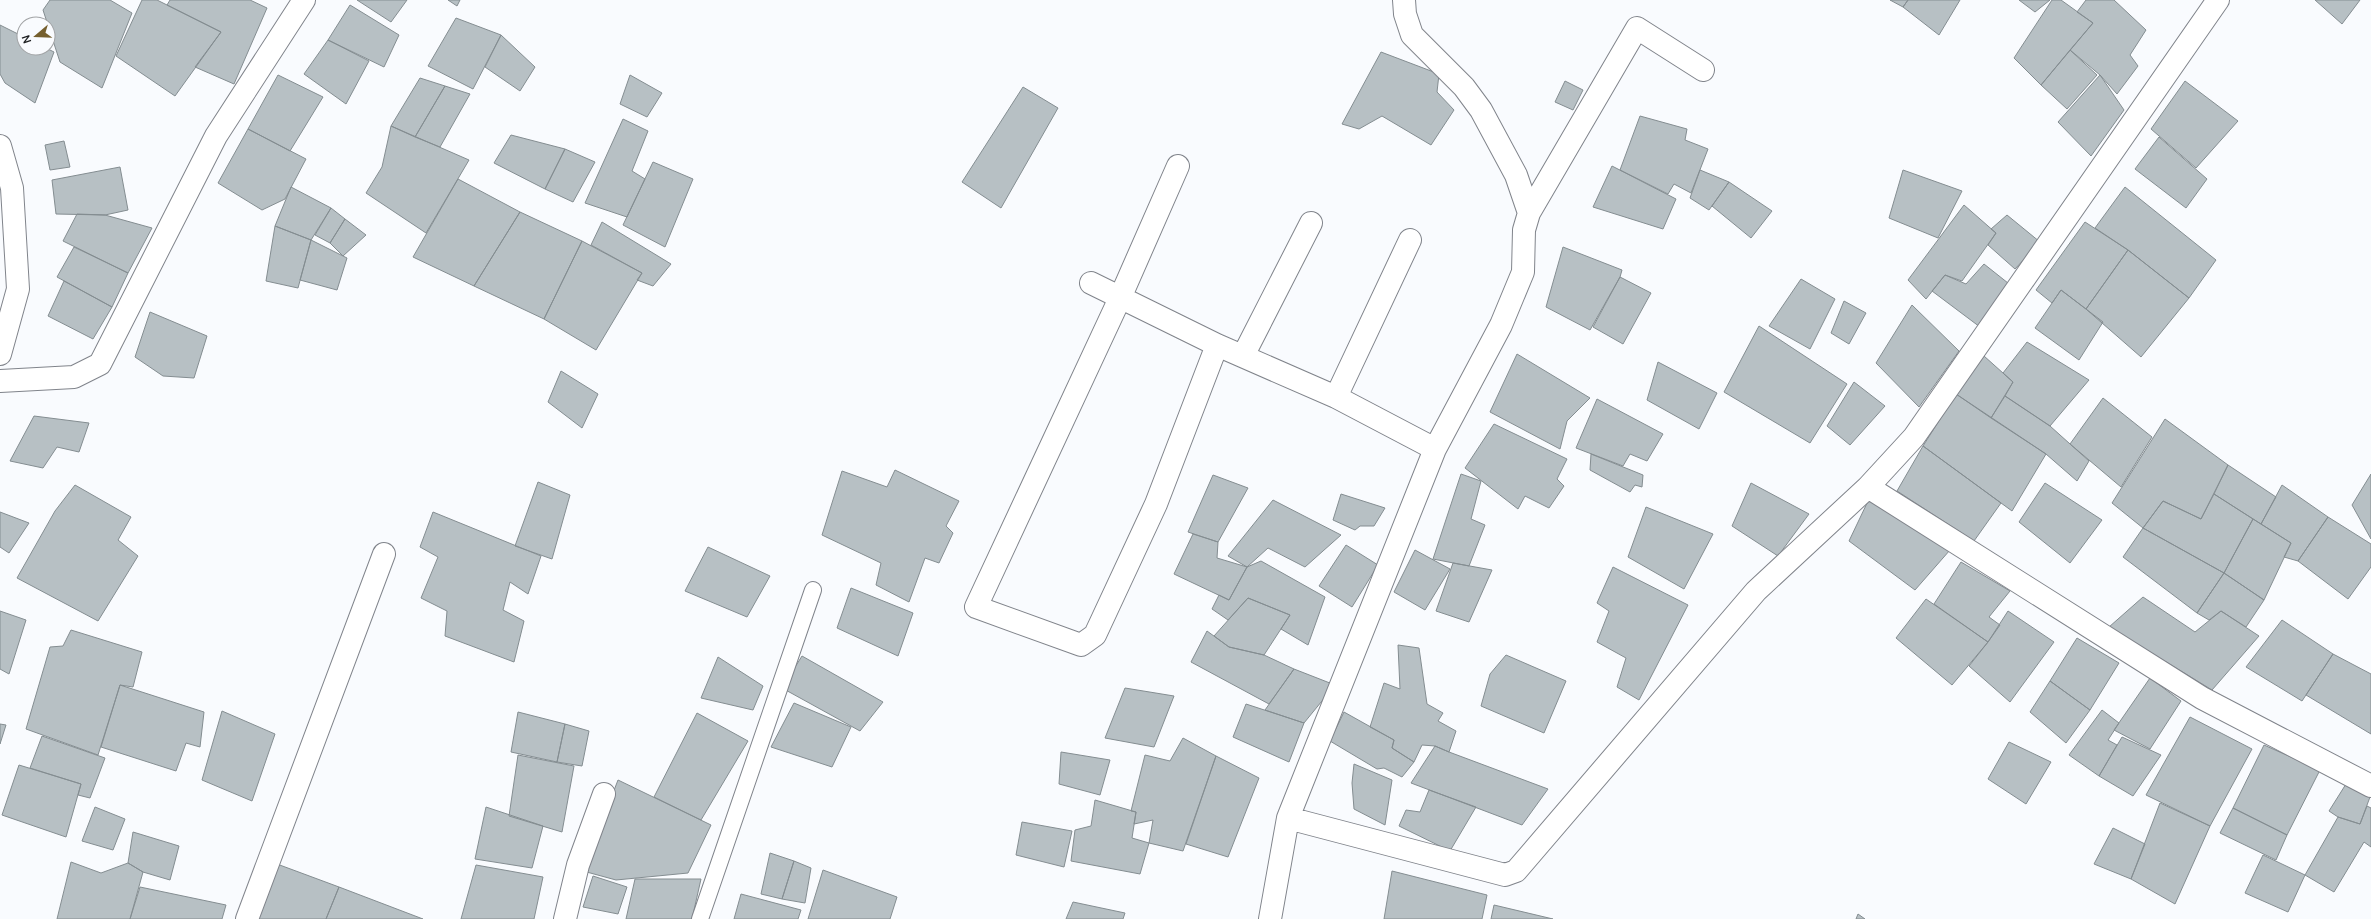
<svg xmlns="http://www.w3.org/2000/svg" width="2371" height="919" font-family="Manrope,sans-serif">
	<rect width="100%" height="100%" fill="#f9fbfe"/>
	<!-- building -->
	<path fill="#b7c0c4" stroke="#848d91" d="M 50,0 L 110,0 L 132,13 L 102,88 L 60,62 L 43,10 Z
		M 142,0 L 157,0 L 221,32 L 175,96 L 116,56 Z
		M 170,0 L 250,0 L 267,8 L 234,84 L 195,67 L 221,32 L 167,5 Z
		M 357,0 L 407,0 L 391,22 Z
		M 448,0 L 460,0 L 457,6 Z
		M 1890,0 L 1908,0 L 1903,7 Z
		M 1908,0 L 1960,0 L 1939,35 L 1903,7 Z
		M 2019,0 L 2050,0 L 2035,12 Z
		M 2052,0 L 2061,0 L 2093,23 L 2041,85 L 2014,58 Z
		M 2086,0 L 2114,0 L 2146,30 L 2130,55 L 2138,66 L 2117,94 L 2100,75 L 2070,50 L 2093,23 L 2077,12 Z
		M 2315,0 L 2360,0 L 2342,24 Z
		M 350,5 L 399,35 L 384,67 L 328,40 Z
		M 456,18 L 501,35 L 473,89 L 428,66 Z
		M 0,25 L 24,37 L 24,48 L 46,48 L 54,52 L 35,103 L 5,83 L 0,74 Z
		M 501,35 L 535,67 L 520,91 L 485,67 Z
		M 328,40 L 369,61 L 346,104 L 304,74 Z
		M 2070,50 L 2097,75 L 2067,109 L 2041,85 Z
		M 1381,52 L 1439,74 L 1437,92 L 1454,110 L 1431,145 L 1382,116 L 1359,129 L 1342,124 Z
		M 278,75 L 323,97 L 290,151 L 248,129 Z
		M 630,75 L 662,93 L 647,117 L 620,104 Z
		M 2100,75 L 2124,110 L 2091,156 L 2058,122 Z
		M 420,78 L 445,86 L 415,137 L 391,126 Z
		M 1565,81 L 1583,90 L 1573,110 L 1555,102 Z
		M 2185,81 L 2238,121 L 2196,168 L 2151,129 Z
		M 445,86 L 470,94 L 440,147 L 415,137 Z
		M 1023,87 L 1058,108 L 1001,208 L 962,182 Z
		M 1640,116 L 1687,129 L 1685,140 L 1708,149 L 1691,193 L 1674,184 L 1668,194 L 1620,170 Z
		M 623,119 L 648,131 L 632,171 L 645,179 L 627,217 L 585,203 Z
		M 391,126 L 469,160 L 426,233 L 366,193 L 382,167 Z
		M 248,129 L 306,159 L 285,199 L 262,210 L 218,183 Z
		M 511,135 L 565,149 L 545,189 L 494,163 Z
		M 2159,137 L 2207,179 L 2186,208 L 2135,169 Z
		M 64,141 L 70,167 L 50,170 L 45,145 Z
		M 565,149 L 595,162 L 573,202 L 545,189 Z
		M 653,162 L 693,179 L 665,247 L 623,225 Z
		M 1612,166 L 1676,199 L 1663,229 L 1593,207 Z
		M 120,167 L 128,210 L 105,215 L 56,214 L 52,180 Z
		M 1700,170 L 1729,182 L 1709,210 L 1690,198 Z
		M 1903,170 L 1962,191 L 1938,238 L 1889,218 Z
		M 458,179 L 520,212 L 474,286 L 413,257 Z
		M 1729,182 L 1772,211 L 1751,238 L 1712,206 Z
		M 291,187 L 331,208 L 311,240 L 275,226 Z
		M 2125,187 L 2216,260 L 2189,298 L 2128,250 L 2095,228 Z
		M 1964,205 L 1996,233 L 1962,281 L 1945,275 L 1926,299 L 1908,280 Z
		M 331,208 L 345,219 L 330,243 L 315,235 Z
		M 520,212 L 582,241 L 544,319 L 474,286 Z
		M 77,214 L 105,215 L 152,228 L 128,273 L 63,241 Z
		M 2007,215 L 2040,242 L 2015,269 L 1988,245 L 1996,233 L 1991,229 Z
		M 345,219 L 366,235 L 343,256 L 330,243 Z
		M 602,222 L 671,264 L 653,286 L 637,280 L 642,273 L 591,245 Z
		M 2085,222 L 2128,250 L 2086,309 L 2061,290 L 2052,303 L 2036,290 Z
		M 275,226 L 311,240 L 298,288 L 266,281 Z
		M 311,240 L 347,258 L 337,290 L 300,280 Z
		M 582,241 L 642,273 L 596,350 L 544,319 Z
		M 74,247 L 128,273 L 112,307 L 57,277 Z
		M 1563,247 L 1622,270 L 1620,277 L 1590,330 L 1546,307 Z
		M 2128,250 L 2189,298 L 2141,357 L 2086,309 Z
		M 1984,264 L 2013,287 L 1984,330 L 1932,291 L 1945,275 L 1966,284 Z
		M 1620,277 L 1651,293 L 1623,344 L 1593,327 Z
		M 1801,279 L 1835,299 L 1810,349 L 1769,326 Z
		M 64,281 L 112,307 L 93,339 L 48,316 Z
		M 2061,290 L 2103,322 L 2079,360 L 2035,328 Z
		M 1844,301 L 1866,313 L 1849,344 L 1831,333 Z
		M 1912,305 L 1959,351 L 1919,407 L 1876,363 Z
		M 150,312 L 207,336 L 194,378 L 163,376 L 135,357 Z
		M 1759,326 L 1847,384 L 1810,443 L 1724,392 Z
		M 2027,342 L 2089,380 L 2050,426 L 2005,396 L 2013,382 L 2003,373 Z
		M 1517,354 L 1590,398 L 1567,421 L 1560,449 L 1490,412 Z
		M 1984,356 L 2013,382 L 1991,418 L 1956,394 Z
		M 1658,362 L 1717,393 L 1699,429 L 1647,400 Z
		M 561,371 L 598,394 L 582,428 L 548,402 Z
		M 1854,382 L 1885,406 L 1850,445 L 1827,426 Z
		M 1956,394 L 2046,454 L 2012,511 L 1923,446 Z
		M 2005,396 L 2050,426 L 2089,461 L 2077,481 L 2046,454 L 1991,418 Z
		M 2103,398 L 2152,437 L 2121,487 L 2070,444 Z
		M 1597,399 L 1663,434 L 1647,461 L 1630,454 L 1623,466 L 1576,448 Z
		M 34,416 L 89,423 L 79,452 L 57,447 L 43,468 L 10,461 Z
		M 2165,419 L 2228,465 L 2201,519 L 2163,501 L 2143,528 L 2112,503 Z
		M 1494,424 L 1567,459 L 1557,479 L 1564,486 L 1549,508 L 1525,496 L 1518,509 L 1465,468 Z
		M 1923,446 L 2001,503 L 1974,541 L 1897,491 Z
		M 1591,454 L 1643,475 L 1642,487 L 1635,485 L 1630,492 L 1590,470 Z
		M 2228,465 L 2276,497 L 2261,524 L 2214,494 Z
		M 895,470 L 959,501 L 946,526 L 953,533 L 939,563 L 925,558 L 909,602 L 876,585 L 881,563 L 822,535 L 842,471 L 887,487 Z
		M 1461,474 L 1481,481 L 1471,519 L 1485,525 L 1469,566 L 1433,559 Z
		M 2371,474 L 2371,539 L 2352,505 Z
		M 1213,475 L 1248,488 L 1218,542 L 1188,532 Z
		M 538,482 L 570,495 L 552,559 L 515,546 Z
		M 1751,483 L 1809,514 L 1778,556 L 1732,526 Z
		M 2045,483 L 2102,520 L 2070,563 L 2019,522 Z
		M 75,485 L 131,517 L 118,540 L 138,556 L 98,621 L 17,578 L 55,511 Z
		M 2282,485 L 2328,517 L 2298,561 L 2284,557 L 2291,543 L 2261,524 Z
		M 1341,494 L 1385,508 L 1374,526 L 1360,526 L 1355,530 L 1333,520 Z
		M 2214,494 L 2253,519 L 2224,573 L 2143,528 L 2163,501 L 2201,519 Z
		M 1869,499 L 1950,550 L 1915,590 L 1849,541 Z
		M 1273,500 L 1341,535 L 1305,567 L 1268,548 L 1247,567 L 1228,556 Z
		M 1646,507 L 1713,534 L 1684,589 L 1628,557 Z
		M 0,512 L 29,523 L 9,553 L 0,547 Z
		M 433,512 L 541,556 L 528,594 L 510,582 L 503,610 L 524,621 L 514,662 L 445,636 L 447,611 L 421,598 L 438,557 L 420,547 Z
		M 2328,517 L 2371,544 L 2371,567 L 2348,599 L 2298,561 Z
		M 2253,519 L 2291,543 L 2264,600 L 2224,573 Z
		M 2143,528 L 2224,573 L 2197,613 L 2123,557 Z
		M 1193,534 L 1218,542 L 1217,558 L 1247,567 L 1229,600 L 1174,574 Z
		M 1346,545 L 1378,565 L 1352,607 L 1319,586 Z
		M 708,547 L 770,576 L 747,617 L 685,591 Z
		M 1415,550 L 1450,569 L 1425,610 L 1394,592 Z
		M 1261,561 L 1325,597 L 1308,645 L 1281,629 L 1290,615 L 1248,598 L 1228,620 L 1212,609 L 1219,595 L 1229,600 L 1247,567 Z
		M 1961,562 L 2010,591 L 1989,617 L 2000,625 L 1988,642 L 1934,604 Z
		M 1453,563 L 1492,570 L 1469,622 L 1436,611 Z
		M 1613,567 L 1688,605 L 1639,700 L 1617,687 L 1626,658 L 1597,642 L 1609,611 L 1597,603 Z
		M 2224,573 L 2264,600 L 2246,627 L 2221,611 L 2209,620 L 2197,613 Z
		M 851,588 L 913,613 L 898,656 L 837,628 Z
		M 2143,597 L 2195,632 L 2221,611 L 2259,636 L 2212,690 L 2109,627 Z
		M 1248,598 L 1290,615 L 1264,655 L 1229,647 L 1214,636 Z
		M 1926,599 L 1988,642 L 1952,685 L 1896,638 Z
		M 0,611 L 26,620 L 9,674 L 0,669 Z
		M 2008,611 L 2054,642 L 2010,702 L 1969,666 L 1988,642 Z
		M 2282,620 L 2333,654 L 2302,701 L 2246,667 Z
		M 71,630 L 142,652 L 133,687 L 120,685 L 98,755 L 26,729 L 50,647 L 63,646 Z
		M 1207,631 L 1229,647 L 1264,655 L 1294,669 L 1269,704 L 1191,662 Z
		M 2077,638 L 2119,663 L 2090,710 L 2050,681 Z
		M 1398,645 L 1419,648 L 1427,704 L 1443,713 L 1438,721 L 1456,731 L 1449,752 L 1435,746 L 1422,745 L 1414,762 L 1392,748 L 1394,740 L 1370,727 L 1384,683 L 1400,689 Z
		M 2333,654 L 2371,674 L 2371,734 L 2306,695 Z
		M 1506,655 L 1566,681 L 1544,733 L 1481,706 L 1490,674 Z
		M 802,656 L 883,702 L 860,731 L 782,688 Z
		M 718,657 L 763,686 L 753,710 L 701,698 Z
		M 1294,669 L 1335,685 L 1304,723 L 1265,710 Z
		M 2150,678 L 2181,701 L 2150,749 L 2114,730 Z
		M 2050,681 L 2090,710 L 2066,743 L 2030,712 Z
		M 120,685 L 204,712 L 200,747 L 186,743 L 176,771 L 101,747 Z
		M 1125,688 L 1174,696 L 1154,747 L 1105,738 Z
		M 794,703 L 851,727 L 832,767 L 771,747 Z
		M 1246,704 L 1304,723 L 1289,762 L 1233,737 Z
		M 2102,710 L 2119,723 L 2108,740 L 2117,745 L 2099,776 L 2069,755 Z
		M 222,711 L 275,734 L 252,801 L 202,780 Z
		M 518,712 L 565,724 L 557,762 L 511,752 Z
		M 1344,712 L 1394,740 L 1392,748 L 1414,762 L 1402,777 L 1384,768 L 1377,769 L 1330,741 Z
		M 697,713 L 748,741 L 701,820 L 654,797 Z
		M 2190,717 L 2252,749 L 2210,826 L 2146,795 Z
		M 0,724 L 6,725 L 0,744 Z
		M 565,724 L 589,731 L 582,766 L 557,762 Z
		M 42,736 L 105,758 L 90,798 L 78,795 L 81,784 L 30,768 Z
		M 2122,737 L 2161,755 L 2133,796 L 2099,776 Z
		M 1183,738 L 1216,756 L 1183,851 L 1149,843 L 1153,820 L 1134,824 L 1136,812 L 1131,811 L 1145,755 L 1170,761 Z
		M 2009,742 L 2051,762 L 2026,804 L 1988,779 Z
		M 2264,745 L 2320,770 L 2287,835 L 2233,808 Z
		M 1435,746 L 1449,752 L 1548,789 L 1522,825 L 1411,783 Z
		M 1061,752 L 1110,760 L 1100,795 L 1059,784 Z
		M 518,755 L 574,766 L 562,832 L 509,816 Z
		M 1216,756 L 1259,778 L 1228,857 L 1186,844 Z
		M 1354,764 L 1392,780 L 1385,825 L 1354,809 L 1352,783 Z
		M 19,765 L 81,784 L 66,837 L 2,815 Z
		M 618,780 L 711,825 L 688,873 L 616,880 L 583,871 Z
		M 2346,784 L 2370,797 L 2360,824 L 2338,817 L 2329,811 Z
		M 1429,790 L 1476,807 L 1450,851 L 1399,826 L 1406,810 L 1420,812 Z
		M 1095,800 L 1136,812 L 1132,838 L 1149,843 L 1140,874 L 1071,861 L 1075,830 L 1091,826 Z
		M 2160,803 L 2210,826 L 2175,904 L 2131,879 Z
		M 2367,806 L 2371,808 L 2371,847 L 2364,842 L 2334,892 L 2305,875 L 2338,817 L 2360,824 Z
		M 95,807 L 125,819 L 113,850 L 82,841 Z
		M 486,807 L 543,826 L 532,868 L 475,859 Z
		M 2233,808 L 2287,835 L 2276,860 L 2220,833 Z
		M 1022,822 L 1072,831 L 1064,867 L 1016,855 Z
		M 2113,828 L 2145,844 L 2131,879 L 2094,864 Z
		M 133,832 L 179,846 L 170,880 L 143,872 L 128,863 Z
		M 770,853 L 794,861 L 782,899 L 761,894 Z
		M 2263,855 L 2305,875 L 2288,912 L 2245,893 Z
		M 794,861 L 811,868 L 805,903 L 782,899 Z
		M 71,862 L 101,873 L 128,863 L 143,872 L 130,919 L 57,919 Z
		M 277,864 L 339,887 L 326,919 L 256,919 Z
		M 476,865 L 543,877 L 534,919 L 461,919 Z
		M 823,870 L 897,897 L 890,919 L 808,919 Z
		M 1392,871 L 1487,895 L 1482,919 L 1384,919 Z
		M 593,876 L 627,887 L 618,914 L 583,907 Z
		M 635,879 L 701,879 L 692,919 L 626,919 Z
		M 140,887 L 226,905 L 222,919 L 130,919 Z
		M 339,887 L 423,919 L 326,919 Z
		M 741,894 L 801,910 L 798,919 L 734,919 Z
		M 1073,902 L 1125,913 L 1123,919 L 1066,919 Z
		M 1494,905 L 1553,919 L 1491,919 Z
		M 1858,914 L 1865,919 L 1856,919 Z"/>
	<g fill="none" stroke-linecap="round" stroke-linejoin="round">
		<defs>
			<path id="lane" d="M 700,919 L 813,590"/>
			<path id="street" d="M 0,146 L 12,188 L 18,289 L 0,354
				M 1178,166 L 1120,298 L 976,607 L 1081,645 L 1095,635 L 1156,504 L 1217,345
				M 1529,213 L 1637,28 L 1703,70
				M 1091,283 L 1217,345 L 1336,397 L 1435,449
				M 1243,356 L 1311,223
				M 0,381 L 74,377 L 100,364 L 216,136 L 304,0
				M 1336,397 L 1410,240
				M 1868,487 L 2202,698 L 2371,786
				M 1288,818 L 1505,875 L 1516,871 L 1756,591 L 1868,487 L 1914,437 L 2218,0
				M 247,919 L 384,554
				M 565,919 L 578,865 L 604,794
				M 1270,919 L 1288,818 L 1435,449 L 1501,325 L 1523,272 L 1524,230 L 1529,213 L 1516,175 L 1481,110 L 1464,87 L 1412,35 L 1405,14 L 1404,0"/>
		</defs>
		<!-- lane casing -->
		<use href="#lane" stroke="#80848b" stroke-width="18"/>
		<!-- street casing -->
		<use href="#street" stroke="#80848b" stroke-width="24"/>
		<!-- lane -->
		<use href="#lane" stroke="#fff" stroke-width="16"/>
		<!-- street -->
		<use href="#street" stroke="#fff" stroke-width="22"/>
	</g>
	<!-- north arrow -->
	<g transform="translate(36 36) rotate(251)"><circle r="19" fill="#f9fbfe" stroke="#a1a3a5"/>
	<path d="M0-3L7 15L0 10L-7 15Z" fill="#755f2e"/>
	<text y="-6" font-size="11" font-weight="bold" text-anchor="middle" fill="#1c1e20">N</text>
	</g>
</svg>
